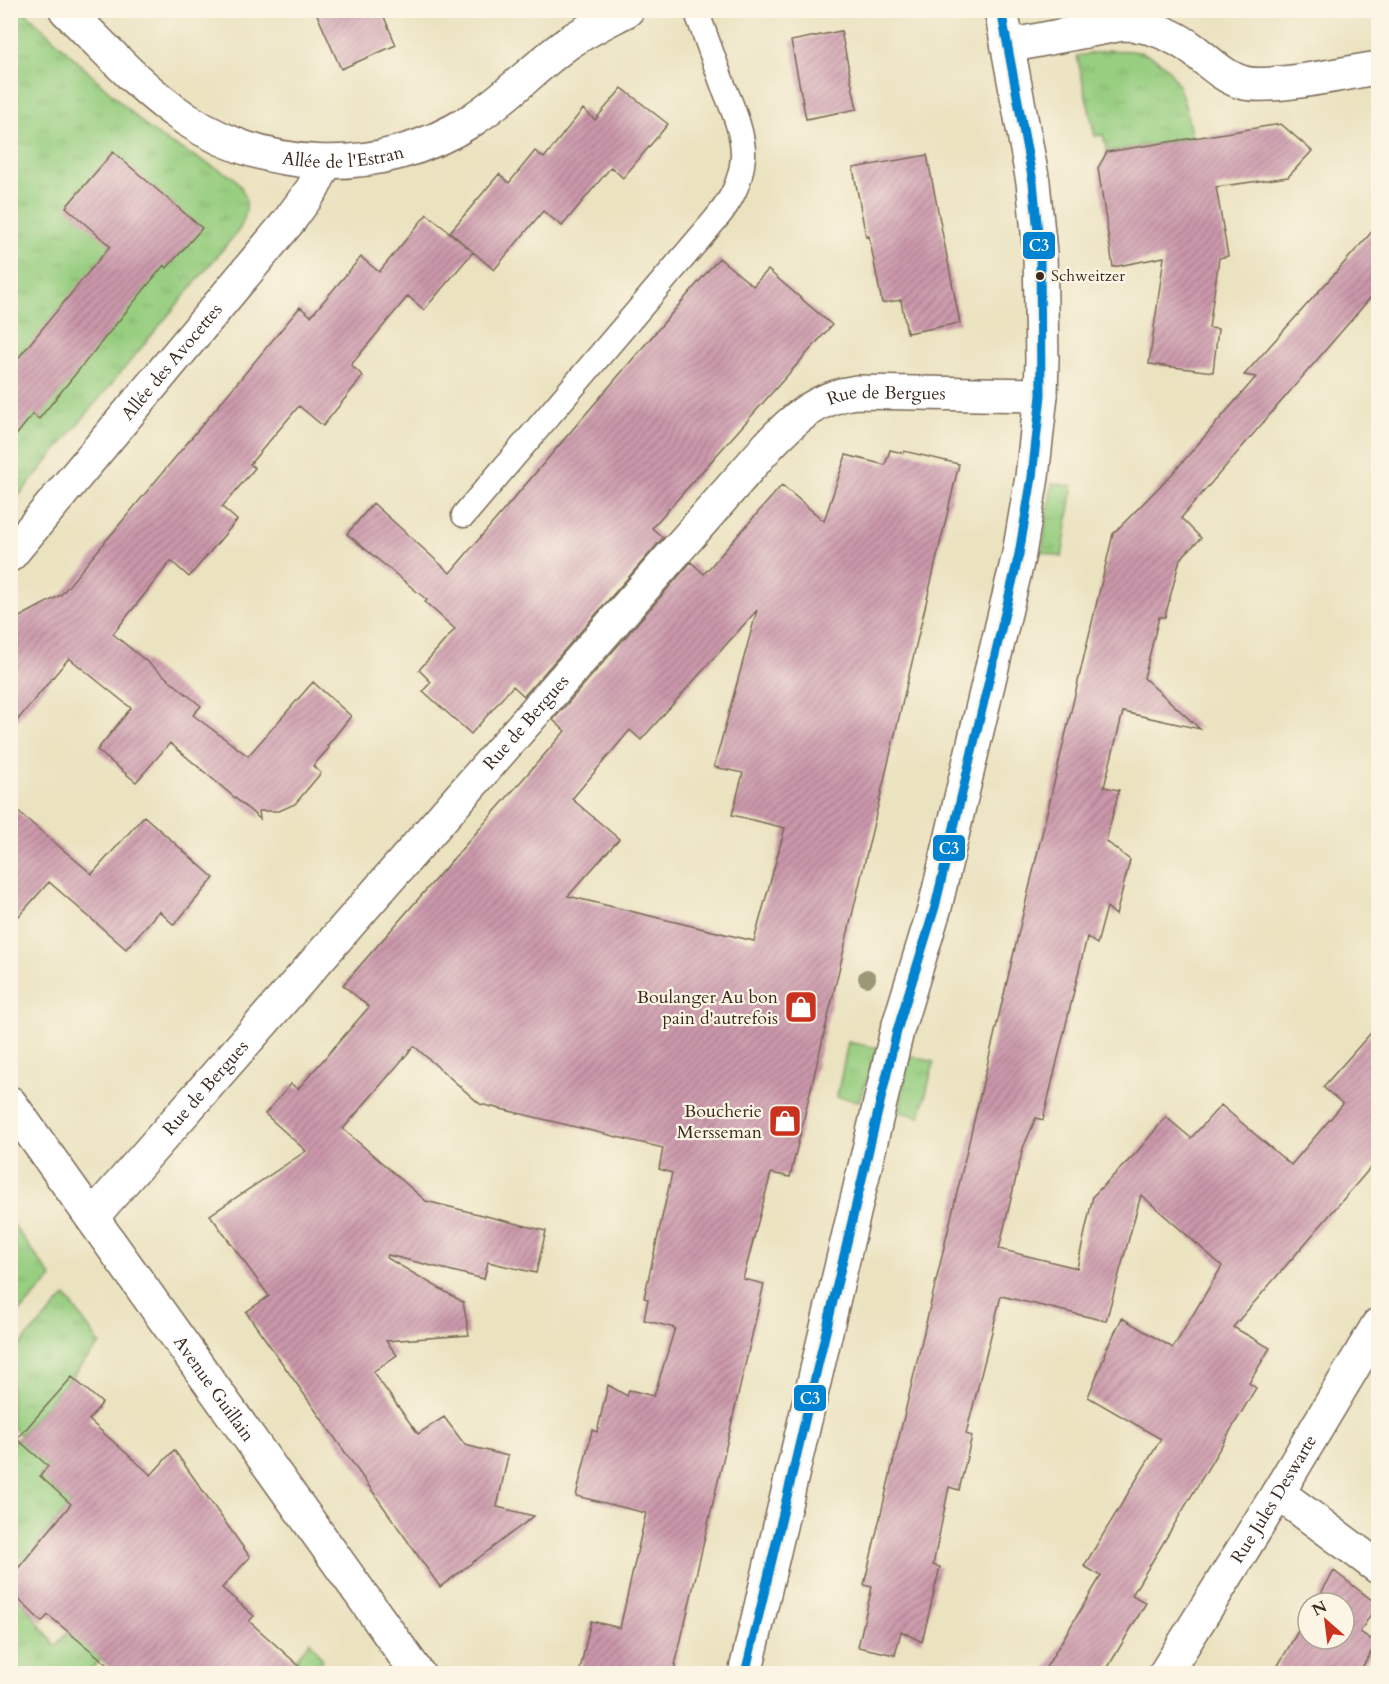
<svg xmlns="http://www.w3.org/2000/svg" width="1389" height="1684" font-family="Cardo,serif">
	<defs>
		<pattern id="grass-tufts" width="24" height="20" patternUnits="userSpaceOnUse" patternTransform="scale(1.5)"><rect width="24" height="20" fill="#97ce80"/><path d="M3 7l-1-3M5 7V3M7 7l1-3M15 17l-1-3M17 17v-4M19 17l1-3" fill="none" stroke="#83b16e"/></pattern>
		<pattern id="building-hatch" width="6" height="6" patternUnits="userSpaceOnUse" patternTransform="scale(1.5)"><rect width="6" height="6" fill="#cb98ab"/><path d="M-1 1l2-2M0 6l6-6M5 7l2-2" fill="none" stroke="#a67c8b"/></pattern>
	</defs>
	<rect width="100%" height="100%" fill="#fcf5e5"/>
	<filter id="ink" filterUnits="userSpaceOnUse"><feTurbulence type="fractalNoise" baseFrequency=".0167" numOctaves="2"/><feDisplacementMap in="SourceGraphic" scale="12" xChannelSelector="R" yChannelSelector="G"/><feConvolveMatrix kernelMatrix="1 2 1 2 8 2 1 2 1" color-interpolation-filters="sRGB"/></filter>
	<filter id="wash" filterUnits="userSpaceOnUse"><feTurbulence type="fractalNoise" baseFrequency=".008" numOctaves="4" result="noise"/><feDisplacementMap in="SourceGraphic" scale="24" xChannelSelector="R" yChannelSelector="G"/><feGaussianBlur stdDeviation="1.35" result="paint"/><feColorMatrix in="noise" values="0 0 0 0 0 0 0 0 0 0 0 0 0 0 0 0 0 1.4 0 .05"/><feComposite in="paint" operator="in"/></filter>
	<g filter="url(#wash)">
		<rect width="100%" height="100%" fill="#ebe2c0"/>
		<!-- grass -->
		<path fill="url(#grass-tufts)" stroke="#697c4f" stroke-width="1.5" d="M 23,10 L 149,129 L 170,143 L 233,177 C 249,193 250,212 238,231 L 11,505 L 10,11 Z
			M 1110,50 C 1121,51 1133,50 1143,53 C 1181,65 1185,105 1192,138 L 1107,152 L 1103,135 L 1095,136 L 1077,56 Z
			M 1052,483 L 1073,486 L 1062,557 L 1042,552 Z
			M 848,1042 L 878,1048 L 859,1101 L 837,1097 Z
			M 907,1055 L 934,1062 L 920,1117 L 900,1112 Z
			M 10,1220 L 52,1278 L 11,1321 L 10,1321 Z
			M 66,1296 L 100,1344 L 20,1435 L 11,1425 L 11,1354 Z
			M 10,1437 L 15,1441 L 17,1438 L 48,1466 L 40,1476 L 71,1504 L 36,1544 L 67,1570 L 47,1593 L 17,1566 L 22,1559 L 11,1549 Z
			M 10,1584 L 55,1646 L 81,1618 L 174,1673 L 117,1673 L 101,1659 L 87,1673 L 11,1673 Z
			M 310,1641 L 323,1660 L 312,1673 L 284,1674 Z"/>
		<g id="blocks">
			<!-- building -->
			<path fill="url(#building-hatch)" fill-rule="evenodd" d="M 315,10 L 381,10 L 396,45 L 341,69 Z
				M 841,31 L 857,109 L 806,119 L 791,41 Z
				M 622,88 L 668,124 L 623,178 L 611,167 L 562,226 L 543,211 L 494,270 L 473,252 L 424,310 L 408,296 L 351,365 L 363,376 L 323,426 L 299,406 L 250,464 L 255,468 L 222,507 L 237,520 L 189,577 L 171,561 L 113,634 L 201,706 L 193,715 L 248,756 L 313,682 L 351,716 L 327,746 L 329,748 L 313,766 L 321,773 L 295,804 L 279,811 L 259,811 L 260,819 L 170,743 L 136,782 L 97,750 L 131,708 L 69,658 L 10,729 L 10,622 L 61,595 L 300,307 L 311,316 L 361,257 L 379,272 L 427,214 L 472,251 L 450,232 L 499,174 L 509,183 L 535,151 L 544,158 L 583,109 L 595,120 Z
				M 1281,124 L 1312,151 L 1288,177 L 1216,187 L 1228,256 L 1219,258 L 1209,328 L 1218,329 L 1213,372 L 1149,364 L 1164,257 L 1113,267 L 1098,168 L 1107,152 Z
				M 113,152 L 202,228 L 167,268 L 164,265 L 39,419 L 33,414 L 10,443 L 10,368 L 110,246 L 66,207 Z
				M 927,155 L 960,323 L 907,333 L 901,300 L 882,303 L 869,236 L 866,237 L 853,168 Z
				M 1378,225 L 1378,289 L 1181,518 L 1201,538 L 1180,559 L 1165,617 L 1159,617 L 1144,678 L 1200,729 L 1123,712 L 1104,787 L 1119,790 L 1106,841 L 1130,860 L 1116,915 L 1107,907 L 1097,944 L 1087,937 L 1043,1120 L 1036,1118 L 1023,1148 L 999,1249 L 1077,1268 L 1093,1196 L 1136,1153 L 1166,1117 L 1191,1138 L 1221,1105 L 1291,1165 L 1343,1104 L 1323,1087 L 1378,1025 L 1378,1159 L 1233,1327 L 1270,1348 L 1249,1383 L 1256,1388 L 1132,1595 L 1146,1603 L 1104,1674 L 1042,1674 L 1101,1576 L 1084,1566 L 1161,1439 L 1088,1397 L 1105,1355 L 1104,1354 L 1122,1318 L 1173,1348 L 1222,1266 L 1141,1195 L 1106,1321 L 1001,1296 L 966,1434 L 972,1436 L 959,1490 L 949,1487 L 933,1565 L 940,1567 L 922,1642 L 901,1631 L 895,1655 L 858,1647 L 872,1587 L 864,1585 L 1113,534 L 1173,473 L 1256,377 L 1244,375 Z
				M 719,258 L 753,286 L 768,270 L 832,325 L 652,528 L 663,538 L 524,696 L 513,686 L 471,734 L 423,691 L 431,682 L 419,670 L 455,629 L 425,602 L 427,600 L 347,534 L 373,503 L 450,573 Z
				M 890,450 L 903,453 L 904,451 L 959,464 L 790,1177 L 771,1173 L 743,1279 L 764,1284 L 673,1674 L 579,1674 L 591,1621 L 620,1628 L 646,1513 L 576,1496 L 592,1430 L 597,1432 L 608,1385 L 627,1396 L 629,1390 L 654,1396 L 675,1328 L 644,1320 L 648,1299 L 644,1298 L 672,1173 L 659,1169 L 663,1148 L 480,1104 L 414,1046 L 343,1129 L 426,1201 L 546,1231 L 536,1273 L 488,1262 L 484,1279 L 388,1255 L 387,1258 L 463,1302 L 469,1335 L 386,1341 L 397,1355 L 373,1372 L 418,1434 L 444,1417 L 465,1445 L 508,1456 L 497,1507 L 534,1516 L 440,1587 L 246,1312 L 269,1296 L 210,1215 L 306,1151 L 265,1114 L 291,1084 L 298,1089 L 369,1007 L 343,985 L 565,731 L 553,720 L 691,562 L 704,574 L 782,485 L 824,521 L 846,455 L 885,465 ZM 757,610 L 714,767 L 743,773 L 732,815 L 785,828 L 754,941 L 568,896 L 619,839 L 572,799 L 630,730 L 641,740 Z
				M 10,805 L 92,874 L 144,816 L 214,878 L 174,925 L 159,911 L 126,949 L 49,882 L 10,926 Z
				M 72,1377 L 102,1403 L 89,1420 L 151,1475 L 174,1450 L 250,1557 L 222,1588 L 254,1616 L 249,1621 L 308,1674 L 119,1674 L 48,1615 L 42,1622 L 10,1591 L 10,1578 L 71,1504 L 40,1476 L 48,1466 L 17,1439 Z
				M 1334,1571 L 1377,1604 L 1360,1632 L 1377,1643 L 1358,1674 L 1273,1674 L 1308,1614 L 1308,1639 L 1344,1639 L 1344,1603 L 1315,1603 Z"/>
		</g>
	</g>
	<g filter="url(#ink)">
		<use href="#blocks" fill-opacity="0" stroke="#796a57" stroke-width="1.5"/>
		<g fill="none" stroke-linecap="round" stroke-linejoin="round">
			<defs>
				<path id="service" d="M 464,515 L 715,220 C 731,201 741,182 743,157 C 744,133 732,107 723,85 C 714,60 705,35 696,10"/>
				<g id="minor">
					<path id="s1" d="M 66,10 C 100,43 132,79 169,107 C 256,175 379,180 472,120 C 508,97 536,65 571,41 C 589,29 608,20 627,10"/>
					<path d="M 1008,46 L 1122,24 C 1148,24 1174,35 1195,51 C 1209,62 1223,76 1241,82 C 1266,91 1348,72 1378,68"/>
					<path id="s2" d="M 10,555 L 289,221 L 313,188 L 325,163"/>
					<path id="s3" d="M 10,1103 L 418,1674"/>
					<path id="s4" d="M 92,1217 L 768,446 C 793,419 818,397 856,392 L 1041,395"/>
					<path d="M 1278,1493 L 1378,1567"/>
					<path id="s5" d="M 1165,1674 L 1278,1493 L 1378,1325"/>
				</g>
				<path id="tertiary" d="M 745,1674 L 897,1031 L 935,907 L 1019,554 L 1032,477 L 1041,395 L 1042,359 L 1040,253 L 1033,182 L 1001,10"/>
			</defs>
			<!-- service casing -->
			<use href="#service" stroke="#796a57" stroke-width="27"/>
			<!-- minor casing -->
			<use href="#minor" stroke="#796a57" stroke-width="36"/>
			<!-- tertiary casing -->
			<use href="#tertiary" stroke="#796a57" stroke-width="36"/>
			<!-- service -->
			<use href="#service" stroke="#fff" stroke-width="24"/>
			<!-- minor -->
			<use href="#minor" stroke="#fff" stroke-width="33"/>
			<!-- tertiary -->
			<use href="#tertiary" stroke="#fff" stroke-width="33"/>
			<defs>
				<path id="bus-1" d="M 745,1674 L 897,1031 L 935,907 L 1019,554 L 1032,477 L 1041,395 L 1040,253 L 1033,182 L 1001,10"/>
			</defs>
			<!-- bus-1 casing -->
			<use href="#bus-1" stroke="#fcf5e5" stroke-width="14"/>
			<!-- bus-1 -->
			<use href="#bus-1" stroke="#0083d1" stroke-width="9"/>
		</g>
		<!-- trees -->
		<circle fill="#9a9877" cx="867" cy="978" r="9"/>
	</g>
	<!-- icons -->
	<defs>
		<symbol id="shop-square" viewBox="-11 -11 22 22"><rect x="-9" y="-9" width="18" height="18" rx="4" fill="#c8321e" stroke="#fcf5e5"/><path d="M-5-2.5h2.3a2.7 3.5 0 0 1 5.4 0H5L5.5 6h-11ZM-1.5-2.5h3a1.5 2.3 0 0 0-3 0Z" fill="#fff"/></symbol>
	</defs>
	<g fill-rule="evenodd">
		<use href="#shop-square" x="782" y="988" width="38" height="38"/>
		<use href="#shop-square" x="766" y="1102" width="38" height="38"/>
	</g>
	<!-- markers -->
	<circle fill="#3b2a1e" stroke="#fcf5e5" stroke-width="2" cx="1040" cy="276" r="5"/>
	<g text-anchor="middle" dominant-baseline="central" stroke-width="4.5" stroke-linejoin="round" paint-order="stroke">
		<!-- bus labels -->
		<g font-size="16" fill="#3b2a1e" stroke="#fcf5e5" text-anchor="start">
			<text x="1051" y="276">Schweitzer</text>
		</g>
		<!-- street labels -->
		<g font-size="18" fill="#3b2a1e" stroke="#fcf5e5">
			<text stroke="none"><textPath href="#s1" startOffset="328">Allée de l'Estran</textPath></text>
			<text stroke="none"><textPath href="#s2" startOffset="252">Allée des Avocettes</textPath></text>
			<text stroke="none"><textPath href="#s4" startOffset="1161">Rue de Bergues</textPath></text>
			<text stroke="none"><textPath href="#s4" startOffset="658">Rue de Bergues</textPath></text>
			<text stroke="none"><textPath href="#s4" startOffset="172">Rue de Bergues</textPath></text>
			<text stroke="none"><textPath href="#s3" startOffset="351">Avenue Guillain</textPath></text>
			<text stroke="none"><textPath href="#s5" startOffset="206">Rue Jules Deswarte</textPath></text>
		</g>
		<!-- poi labels -->
		<g font-size="18" fill="#3b2a1e" stroke="#fcf5e5" text-anchor="end">
			<text x="778" y="997">Boulanger Au bon<tspan x="778" dy="21">pain d'autrefois</tspan></text>
			<text x="762" y="1111">Boucherie<tspan x="762" dy="21">Mersseman</tspan></text>
		</g>
	</g>
	<g stroke="#fcf5e5" stroke-width="2">
		<rect x="1022" y="231" width="34" height="29" rx="6" fill="#0083d1"/>
		<rect x="932" y="834" width="34" height="28" rx="6" fill="#0083d1"/>
		<rect x="793" y="1384" width="34" height="28" rx="6" fill="#0083d1"/>
	</g>
	<g font-size="16" text-anchor="middle" font-weight="bold" fill="#fff">
		<text x="1039" y="251">C3</text>
		<text x="949" y="854">C3</text>
		<text x="810" y="1404">C3</text>
	</g>
	<!-- margin -->
	<rect width="1389" height="1684" fill="none" stroke="#fcf5e5" stroke-width="36"/>
	<!-- north arrow -->
	<g transform="translate(1326 1621) rotate(332)"><circle r="28" fill="#fcf5e5" stroke="#afa495" stroke-width="1.5"/>
	<path d="M0-4.5L10 22L0 15L-10 22Z" fill="#c8321e"/>
	<text y="-9" font-size="16" font-weight="bold" text-anchor="middle" fill="#3b2a1e">N</text>
	</g>
</svg>
